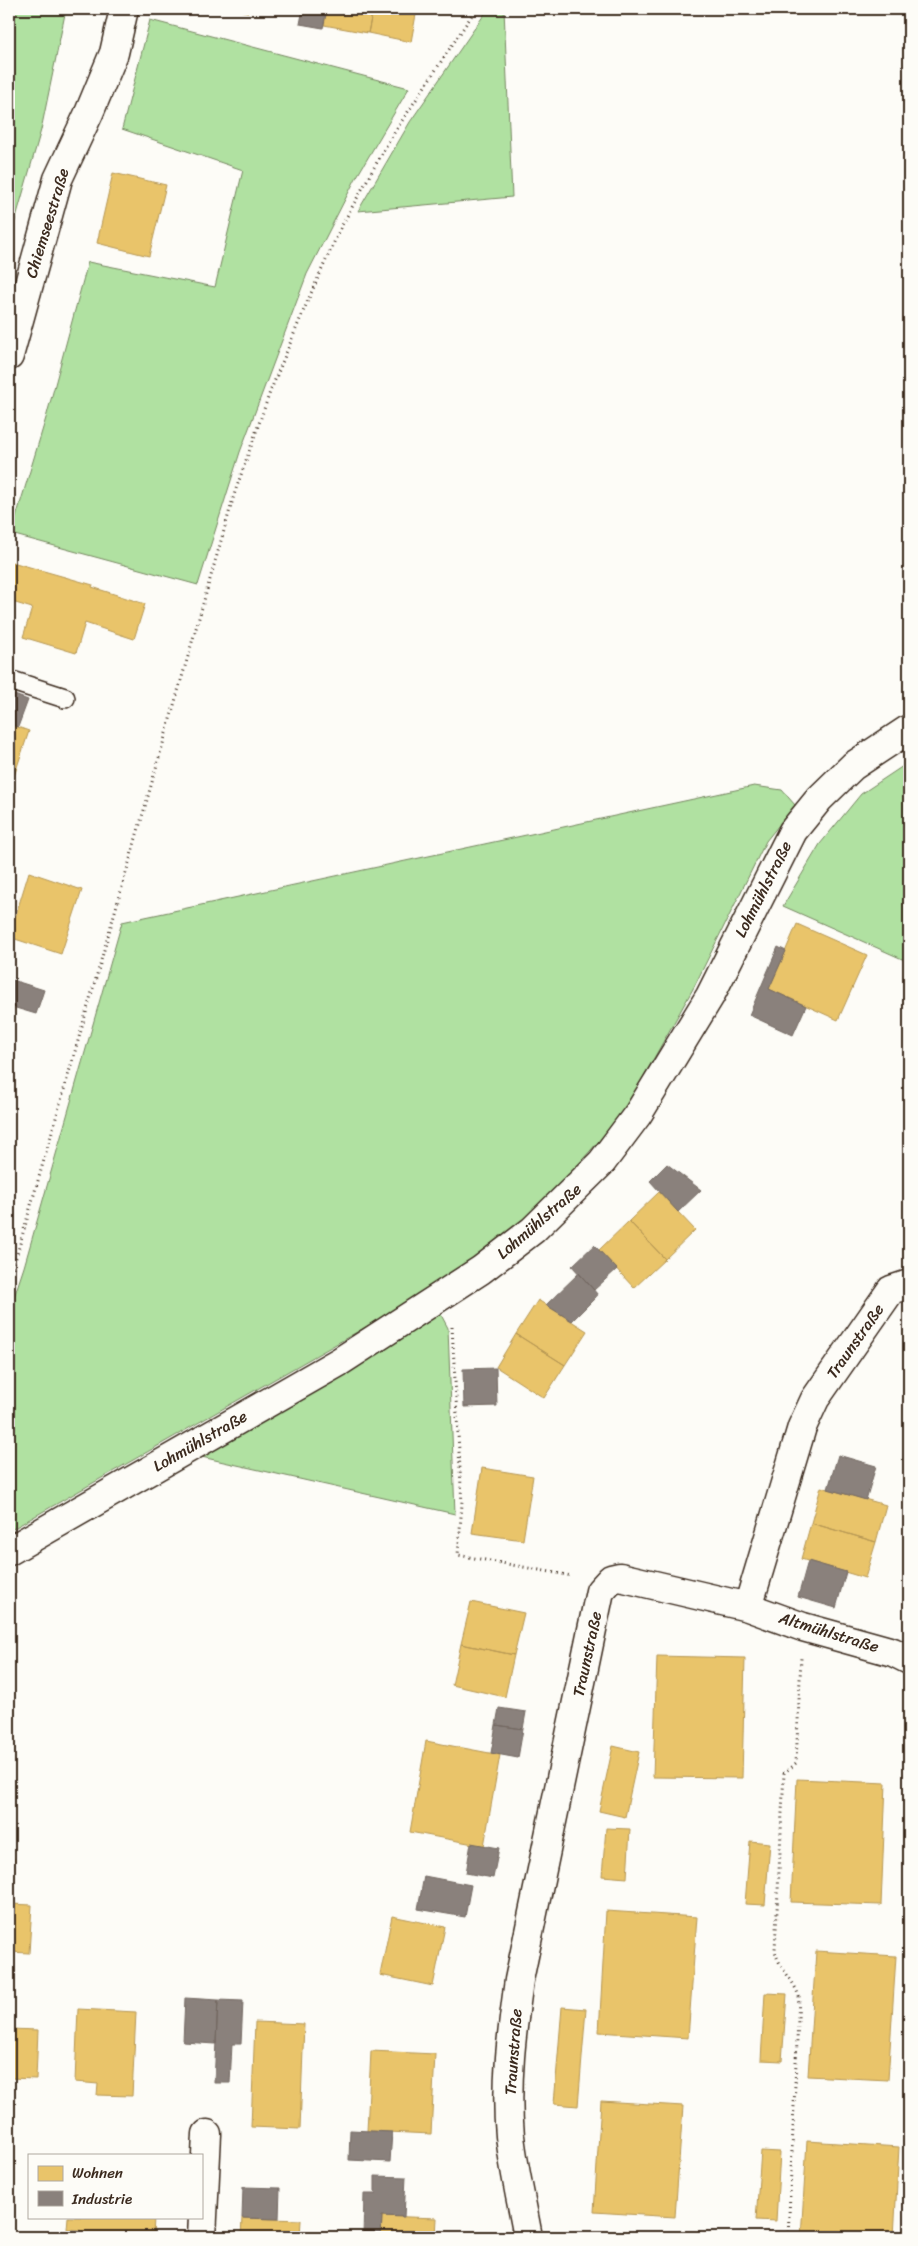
<svg xmlns="http://www.w3.org/2000/svg" width="918" height="2246" font-family="Sriracha,sans-serif">
	<rect width="100%" height="100%" fill="#fdfcf7"/>
	<filter id="ink" filterUnits="userSpaceOnUse"><feTurbulence type="fractalNoise" baseFrequency=".02" numOctaves="2"/><feDisplacementMap in="SourceGraphic" scale="10" xChannelSelector="R" yChannelSelector="G"/><feConvolveMatrix kernelMatrix="1 2 1 2 8 2 1 2 1" color-interpolation-filters="sRGB"/></filter>
	<g filter="url(#ink)">
		<!-- green -->
		<path fill="#b0e1a1" stroke="#768660" d="M 9,9 L 66,9 L 41,130 L 9,242 Z
			M 488,9 L 504,9 L 512,197 L 358,211 L 410,122 Z
			M 150,20 L 409,88 L 356,178 L 307,274 L 240,452 L 198,585 L 11,534 L 46,418 L 88,262 L 215,287 L 243,170 L 122,129 Z
			M 909,762 L 909,962 L 783,906 L 820,844 L 861,794 Z
			M 754,786 L 782,790 L 795,805 L 766,841 L 694,987 L 622,1115 L 544,1203 L 485,1251 L 427,1292 L 9,1531 L 9,1312 L 24,1267 L 122,922 Z
			M 440,1313 L 448,1328 L 455,1514 L 197,1456 Z"/>
		<!-- homes -->
		<path fill="#e9c46a" stroke="#b59653" d="M 234,9 L 249,9 L 248,12 Z
			M 327,9 L 373,9 L 368,33 L 324,25 Z
			M 373,9 L 417,9 L 411,42 L 368,33 Z
			M 113,173 L 166,185 L 149,256 L 97,243 Z
			M 12,562 L 93,585 L 92,587 L 145,604 L 134,639 L 85,623 L 76,653 L 23,637 L 32,608 L 9,601 L 9,574 Z
			M 9,724 L 29,731 L 9,791 Z
			M 29,872 L 82,890 L 61,954 L 9,937 Z
			M 797,924 L 867,955 L 838,1020 L 769,989 Z
			M 659,1192 L 695,1230 L 665,1259 L 629,1221 Z
			M 629,1221 L 665,1259 L 634,1288 L 599,1250 Z
			M 538,1300 L 587,1331 L 565,1365 L 516,1334 Z
			M 516,1334 L 565,1365 L 544,1398 L 496,1367 Z
			M 482,1468 L 533,1476 L 523,1540 L 472,1533 Z
			M 821,1487 L 886,1505 L 876,1542 L 811,1523 Z
			M 811,1523 L 876,1542 L 865,1578 L 801,1559 Z
			M 471,1602 L 524,1613 L 514,1655 L 461,1644 Z
			M 461,1644 L 514,1655 L 505,1697 L 452,1685 Z
			M 657,1656 L 745,1658 L 742,1778 L 653,1777 Z
			M 426,1741 L 500,1755 L 484,1846 L 410,1832 Z
			M 613,1746 L 639,1752 L 625,1817 L 599,1811 Z
			M 797,1779 L 886,1783 L 881,1905 L 791,1902 Z
			M 606,1828 L 630,1829 L 627,1878 L 602,1876 Z
			M 750,1841 L 770,1843 L 765,1905 L 745,1904 Z
			M 9,1858 L 14,1858 L 11,1904 L 32,1905 L 29,1953 L 9,1952 Z
			M 606,1911 L 697,1917 L 688,2038 L 599,2032 Z
			M 392,1916 L 445,1927 L 433,1986 L 380,1975 Z
			M 816,1951 L 896,1956 L 888,2080 L 808,2076 Z
			M 765,1993 L 787,1994 L 782,2061 L 761,2060 Z
			M 562,2007 L 586,2009 L 578,2106 L 554,2104 Z
			M 78,2009 L 136,2012 L 132,2096 L 97,2095 L 98,2084 L 75,2082 Z
			M 255,2022 L 304,2024 L 300,2129 L 251,2127 Z
			M 9,2029 L 38,2030 L 36,2079 L 9,2078 Z
			M 371,2051 L 435,2054 L 431,2134 L 367,2131 Z
			M 601,2101 L 683,2106 L 675,2217 L 594,2212 Z
			M 807,2141 L 899,2147 L 894,2237 L 801,2237 Z
			M 761,2151 L 780,2152 L 776,2221 L 756,2220 Z
			M 382,2216 L 437,2218 L 436,2237 L 381,2237 Z
			M 68,2217 L 154,2217 L 153,2237 L 80,2237 L 80,2230 L 67,2229 Z
			M 242,2218 L 301,2220 L 300,2237 L 241,2237 Z"/>
		<!-- industry -->
		<path fill="#8a817c" stroke="#726760" d="M 303,9 L 327,9 L 323,28 L 300,24 Z
			M 9,693 L 28,700 L 18,727 L 9,724 Z
			M 778,947 L 786,951 L 769,989 L 806,1006 L 793,1035 L 749,1015 Z
			M 9,979 L 44,990 L 36,1014 L 9,1006 Z
			M 667,1164 L 701,1190 L 678,1212 L 650,1181 Z
			M 594,1245 L 617,1269 L 594,1290 L 572,1266 Z
			M 579,1273 L 598,1295 L 572,1321 L 546,1305 Z
			M 496,1368 L 497,1406 L 464,1407 L 463,1369 Z
			M 838,1455 L 876,1466 L 866,1500 L 828,1489 Z
			M 808,1561 L 846,1572 L 836,1608 L 798,1597 Z
			M 499,1708 L 526,1712 L 523,1729 L 496,1725 Z
			M 496,1725 L 523,1729 L 518,1758 L 491,1753 Z
			M 471,1843 L 499,1848 L 493,1878 L 466,1873 Z
			M 424,1876 L 471,1885 L 465,1917 L 418,1909 Z
			M 185,1998 L 218,2000 L 216,2044 L 183,2042 Z
			M 218,2000 L 243,2001 L 241,2044 L 232,2044 L 230,2083 L 214,2083 Z
			M 350,2130 L 392,2132 L 390,2162 L 349,2160 Z
			M 375,2176 L 406,2177 L 404,2217 L 382,2216 L 381,2237 L 363,2237 L 364,2194 L 375,2194 Z
			M 243,2187 L 280,2188 L 279,2219 L 242,2218 Z"/>
		<g fill="none" stroke-linecap="round" stroke-linejoin="round">
			<defs>
				<path id="lane" d="M 9,680 L 65,698"/>
				<path id="street" d="M 9,356 L 58,179 L 89,113 L 114,53 L 124,9
					M 9,1551 L 339,1362 L 481,1270 L 533,1230 L 602,1162 L 638,1114 L 710,996 L 793,831 L 819,799 L 853,766 L 909,729
					M 748,1607 L 802,1427 L 815,1399 L 891,1290 L 909,1284
					M 202,2237 L 207,2134
					M 528,2237 C 522,2204 514,2170 510,2136 C 505,2083 512,2031 519,1980 L 600,1591 L 611,1579 L 620,1577 L 748,1607 L 803,1627 L 893,1652 L 909,1660"/>
			</defs>
			<!-- lane casing -->
			<use href="#lane" stroke="#3b2a1e" stroke-width="22"/>
			<!-- street casing -->
			<use href="#street" stroke="#3b2a1e" stroke-width="31"/>
			<!-- path -->
			<path stroke="#3b2a1e" stroke-width="3" stroke-dasharray="1 4" stroke-linecap="butt" d="M 9,1282 L 235,492 L 270,392 L 308,300 L 341,227 L 390,139 L 476,9
				M 452,1327 L 462,1504 L 458,1555 L 572,1576
				M 788,2237 L 799,1997 C 794,1979 778,1968 775,1950 L 784,1773 L 796,1763 L 801,1658"/>
			<!-- lane -->
			<use href="#lane" stroke="#fdfcf7" stroke-width="19"/>
			<!-- street -->
			<use href="#street" stroke="#fdfcf7" stroke-width="28"/>
		</g>
	</g>
	<g text-anchor="middle" dominant-baseline="central" stroke-width="5" stroke-linejoin="round" paint-order="stroke">
		<!-- street labels -->
		<g font-size="16" fill="#3b2a1e" stroke="#fdfcf7">
			<text transform="translate(47 223) rotate(-73)">Chiemseestraße</text>
			<text transform="translate(763 889) rotate(-63)">Lohmühlstraße</text>
			<text transform="translate(539 1221) rotate(-41)">Lohmühlstraße</text>
			<text transform="translate(855 1341) rotate(-55)">Traunstraße</text>
			<text transform="translate(200 1441) rotate(-30)">Lohmühlstraße</text>
			<text transform="translate(829 1632) rotate(17)">Altmühlstraße</text>
			<text transform="translate(587 1654) rotate(-78)">Traunstraße</text>
			<text transform="translate(513 2052) rotate(-86)">Traunstraße</text>
		</g>
	</g>
	<!-- margin -->
	<rect width="918" height="2246" fill="none" stroke="#fdfcf7" stroke-width="30"/>
	<rect x="15" y="15" width="888" height="2216" fill="none" stroke="#3b2a1e" stroke-width="2" filter="url(#ink)"/>
	<!-- legend -->
	<rect x="28" y="2154" width="175" height="65" fill="#fdfcf7" stroke="#afa8a0"/>
	<rect x="38" y="2166" width="25" height="15" fill="#e9c46a" stroke="#afa8a0"/>
	<text x="72" y="2178" font-size="15" fill="#3b2a1e">Wohnen</text>
	<rect x="38" y="2191" width="25" height="15" fill="#8a817c" stroke="#afa8a0"/>
	<text x="72" y="2204" font-size="15" fill="#3b2a1e">Industrie</text>
</svg>
